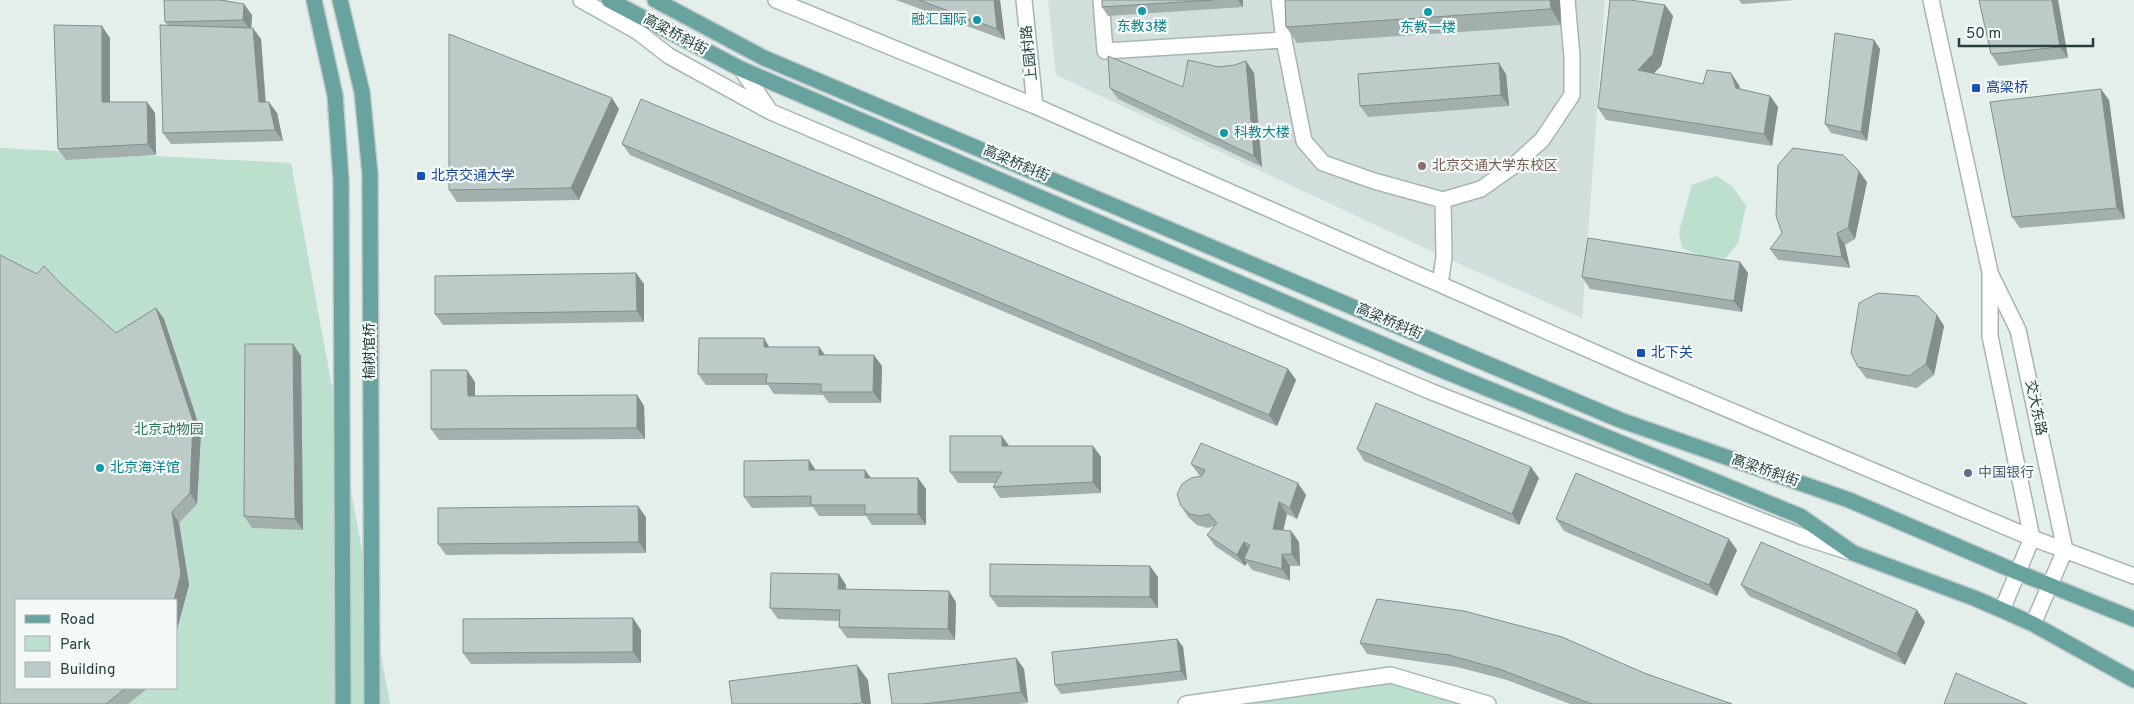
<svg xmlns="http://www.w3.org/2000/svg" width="2134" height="704" font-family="Overpass,'Noto Sans SC',sans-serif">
	<rect width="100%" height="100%" fill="#e4eeeb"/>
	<!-- built -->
	<path fill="#d2dedb" d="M 1048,0 L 1605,0 L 1582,318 L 1444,257 L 1056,75 Z"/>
	<!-- green -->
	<path fill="#bddfcd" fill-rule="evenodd" d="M 0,148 L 291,163 L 390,704 L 0,704 ZM 16,600 L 176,600 L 176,688 L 16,688 Z
		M 1717,176 L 1733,187 L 1746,206 L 1738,243 L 1726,258 L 1701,256 L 1682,248 L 1679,232 L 1692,185 Z
		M 1391,677 L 1477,704 L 1242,704 Z"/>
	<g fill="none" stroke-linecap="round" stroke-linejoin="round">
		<defs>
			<path id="minor" d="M 581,0 L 638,32 L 669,56 L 771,112 L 1432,392 L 1803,537 L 1850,552
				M 776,0 L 1035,106 L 1637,371 L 2032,538 L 2134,576
				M 1024,0 L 1035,106
				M 1101,0 L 1105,51 L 1284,40
				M 1279,0 L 1284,40 L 1304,141 L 1323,163 L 1374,181 L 1443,200 L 1481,189 L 1512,167 L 1542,140 L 1572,95 L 1572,57 L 1567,0
				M 1931,0 L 1990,272 L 1990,336 L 2032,538
				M 741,69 L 768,108
				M 1991,275 L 2018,330 L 2065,550
				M 1440,284 L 1444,257 L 1443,200
				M 2002,610 L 2032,538
				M 2033,624 L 2065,550
				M 1186,704 L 1391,675 L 1488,704"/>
			<path id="major" d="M 314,0 L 335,95 L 341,180 L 343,704
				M 340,0 L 362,92 L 370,174 L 372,704
				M 609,0 L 741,69 L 1442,370 L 1800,516 L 1853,553 L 1974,598 L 2002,610 L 2033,624 L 2134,680
				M 655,0 L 764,58 L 1620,420 L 1849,500 L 2017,572 L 2134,619"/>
		</defs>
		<!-- minor casing -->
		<use href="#minor" stroke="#a6b6b4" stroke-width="18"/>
		<!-- major casing -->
		<use href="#major" stroke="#c1cac9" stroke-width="18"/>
		<!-- minor -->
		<use href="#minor" stroke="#fff" stroke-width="15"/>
		<!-- major -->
		<use href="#major" stroke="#68a3a0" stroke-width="15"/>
	</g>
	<!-- wall -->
	<path fill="#a2afac" d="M 164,0 L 226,0 L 226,1 L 252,15 L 251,28 L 261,39 L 266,102 L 277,113 L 283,141 L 171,144 L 163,133 L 168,25 L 165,22 Z
		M 896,0 L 1000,0 L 1005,40 Z
		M 1102,0 L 1243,0 L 1243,7 L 1108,16 L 1102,7 Z
		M 1285,0 L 1560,0 L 1561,25 L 1297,43 L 1286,27 Z
		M 1739,0 L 1795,0 L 1742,4 Z
		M 2058,0 L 2068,58 L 1999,66 L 1991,54 Z
		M 1665,5 L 1673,16 L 1661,66 L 1653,74 L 1703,84 L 1739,85 L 1740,89 L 1770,96 L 1778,107 L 1772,146 L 1606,120 L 1598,108 Z
		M 110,38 L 110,102 L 147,102 L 155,113 L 156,155 L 66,160 L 58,149 Z
		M 1874,40 L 1880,49 L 1867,141 L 1831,133 L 1825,124 Z
		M 1246,61 L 1254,73 L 1262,167 L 1118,99 L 1110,88 L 1183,87 L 1219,67 L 1235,65 Z
		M 1506,74 L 1509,106 L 1368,117 L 1360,106 Z
		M 2109,100 L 2125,219 L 2020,228 L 2012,217 Z
		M 619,109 L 579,200 L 457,202 L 449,190 Z
		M 622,144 L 1288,369 L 1296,380 L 1277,426 L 630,155 Z
		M 1867,182 L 1855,239 L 1845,245 L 1850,268 L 1778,260 L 1770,249 Z
		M 1740,262 L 1748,273 L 1742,312 L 1590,289 L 1582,277 Z
		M 636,273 L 644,284 L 644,322 L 443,325 L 435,314 Z
		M 37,274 L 62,285 L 116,333 L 156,308 L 164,319 L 201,432 L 197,504 L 179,523 L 189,585 L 176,633 L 176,600 L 16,688 L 148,688 L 128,704 L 0,704 Z
		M 1937,315 L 1944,326 L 1934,375 L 1917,388 L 1866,378 L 1858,367 Z
		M 293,344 L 301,356 L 303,530 L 252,528 L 244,516 Z
		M 769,347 L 819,347 L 825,355 L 882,366 L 881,403 L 829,403 L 823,395 L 774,394 L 768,385 L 706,385 L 698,374 Z
		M 475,382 L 475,396 L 637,395 L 644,406 L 645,439 L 439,440 L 431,429 Z
		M 1009,446 L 1093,446 L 1101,457 L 1101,493 L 1000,498 L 993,487 L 995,483 L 958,483 L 950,472 Z
		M 1357,449 L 1539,478 L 1519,525 L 1364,461 Z
		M 1191,464 L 1306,495 L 1297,519 L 1287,514 L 1283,530 L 1291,531 L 1299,542 L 1300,566 L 1290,566 L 1290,581 L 1252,570 L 1247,563 L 1245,566 L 1215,546 L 1207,535 L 1214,526 L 1208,528 L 1197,525 L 1188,517 L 1181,506 L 1201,476 L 1199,475 Z
		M 815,470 L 865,470 L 871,478 L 918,478 L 926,489 L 926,525 L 872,525 L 866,516 L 819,516 L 813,507 L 752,508 L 744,497 Z
		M 646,517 L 646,553 L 446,555 L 438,544 Z
		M 1556,519 L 1737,550 L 1717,596 L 1564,531 Z
		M 1158,577 L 1158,608 L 998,607 L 990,596 Z
		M 846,585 L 846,589 L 956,602 L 955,640 L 847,638 L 839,627 L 839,621 L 778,619 L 770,608 Z
		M 1741,585 L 1925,622 L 1905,665 L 1749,596 Z
		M 641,630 L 641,663 L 471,664 L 463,653 Z
		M 1177,639 L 1183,647 L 1187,680 L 1061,694 L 1055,685 Z
		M 1360,643 L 1644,673 L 1732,704 L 1570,704 L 1507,680 L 1457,667 L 1367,654 Z
		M 1016,658 L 1024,669 L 1028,703 L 1019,704 L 892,704 Z"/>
	<!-- shaded-wall -->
	<path fill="#848e8c" d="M 994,0 L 1000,0 L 1005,40 L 997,29 Z
		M 1238,0 L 1243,0 L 1243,7 Z
		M 1550,0 L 1560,0 L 1561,25 L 1551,9 Z
		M 2052,0 L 2058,0 L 2068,58 L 2060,47 Z
		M 244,4 L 252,15 L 251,31 L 243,20 Z
		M 1665,5 L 1673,16 L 1661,66 L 1645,82 L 1638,70 Z
		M 102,26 L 110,38 L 110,113 L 102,102 Z
		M 253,28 L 261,39 L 266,113 L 259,102 Z
		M 1874,40 L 1880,49 L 1867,141 L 1861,132 Z
		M 1246,61 L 1254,73 L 1262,167 L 1254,156 Z
		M 1499,63 L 1506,74 L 1509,106 L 1501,95 Z
		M 1731,73 L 1739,85 L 1743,99 L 1736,88 Z
		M 2101,89 L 2109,100 L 2125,219 L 2117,208 Z
		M 1770,96 L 1778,107 L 1772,146 L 1764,134 Z
		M 612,98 L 619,109 L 579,200 L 571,188 Z
		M 147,102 L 155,113 L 156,155 L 148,144 Z
		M 269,102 L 277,113 L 283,141 L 275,130 Z
		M 1859,171 L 1867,182 L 1855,239 L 1848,228 Z
		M 1837,233 L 1845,245 L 1850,268 L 1842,257 Z
		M 1740,262 L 1748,273 L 1742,312 L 1734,301 Z
		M 636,273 L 644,284 L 644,322 L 637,311 Z
		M 156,308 L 164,319 L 201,432 L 197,504 L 190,493 Z
		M 1937,315 L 1944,326 L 1934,375 L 1926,364 Z
		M 764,338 L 771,350 L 764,347 Z
		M 293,344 L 301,356 L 303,530 L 295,519 Z
		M 819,347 L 827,358 L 819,355 Z
		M 874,355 L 882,366 L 881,403 L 873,392 Z
		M 1288,369 L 1296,380 L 1277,426 L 1269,415 Z
		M 467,370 L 475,382 L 475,407 L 468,396 Z
		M 637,395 L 644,406 L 645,439 L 637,428 Z
		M 1002,436 L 1010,447 L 1002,446 Z
		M 1093,446 L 1101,457 L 1101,493 L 1093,482 Z
		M 809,460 L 817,472 L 809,470 Z
		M 1531,467 L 1539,478 L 1519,525 L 1512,514 Z
		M 865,470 L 873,481 L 865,478 Z
		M 918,478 L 926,489 L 926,525 L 918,514 Z
		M 1298,483 L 1306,495 L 1297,519 L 1290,508 Z
		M 1279,502 L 1287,514 L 1281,540 L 1273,529 Z
		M 638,506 L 646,517 L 646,553 L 639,542 Z
		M 172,512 L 179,523 L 189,585 L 176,633 L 176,600 L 174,600 Z
		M 1291,531 L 1299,542 L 1300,566 L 1292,554 Z
		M 1729,539 L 1737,550 L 1717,596 L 1709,585 Z
		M 1244,542 L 1252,553 L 1244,559 L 1247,563 L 1245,566 L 1237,555 Z
		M 1282,554 L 1290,566 L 1290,581 L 1282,569 Z
		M 1150,566 L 1158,577 L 1158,608 L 1150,597 Z
		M 839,574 L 846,585 L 846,600 L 838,589 Z
		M 949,591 L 956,602 L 955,640 L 948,629 Z
		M 1917,610 L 1925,622 L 1905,665 L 1897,654 Z
		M 633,618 L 641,630 L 641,663 L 633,652 Z
		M 1177,639 L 1183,647 L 1187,680 L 1181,671 Z
		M 1016,658 L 1024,669 L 1028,703 L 1021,692 Z
		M 857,665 L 868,680 L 871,704 L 863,704 L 862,703 Z"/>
	<!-- building -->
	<path fill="#bccbc8" stroke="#848e8c" d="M 164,0 L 220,0 L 244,4 L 243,20 L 165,22 Z
		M 919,0 L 994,0 L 997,29 Z
		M 1102,0 L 1213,0 L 1102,7 Z
		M 1285,0 L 1550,0 L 1551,9 L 1286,27 Z
		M 1610,0 L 1630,0 L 1665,5 L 1653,54 L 1638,70 L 1703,84 L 1707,70 L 1731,73 L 1736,88 L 1770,96 L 1764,134 L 1598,108 Z
		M 1979,0 L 2052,0 L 2060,47 L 1991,54 Z
		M 54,25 L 102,26 L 102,102 L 147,102 L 148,144 L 58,149 Z
		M 160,25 L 253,28 L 259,102 L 269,102 L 275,130 L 163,133 Z
		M 1835,33 L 1874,40 L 1861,132 L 1825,124 Z
		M 449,34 L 612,98 L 571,188 L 449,190 Z
		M 1108,56 L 1183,87 L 1188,60 L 1219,67 L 1235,65 L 1246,61 L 1254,156 L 1110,88 Z
		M 1499,63 L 1501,95 L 1360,106 L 1358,74 Z
		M 2101,89 L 2117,208 L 2012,217 L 1990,102 Z
		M 641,99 L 1288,369 L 1269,415 L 622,144 Z
		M 1793,148 L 1843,155 L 1859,171 L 1848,228 L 1837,233 L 1842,257 L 1770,249 L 1782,233 L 1776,216 L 1778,165 Z
		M 1588,238 L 1740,262 L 1734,301 L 1582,277 Z
		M 0,255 L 37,274 L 44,266 L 62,285 L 116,333 L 156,308 L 193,421 L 190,493 L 172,512 L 181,574 L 174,600 L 16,600 L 16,688 L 126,688 L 106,704 L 0,704 Z
		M 636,273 L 637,311 L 435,314 L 435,276 Z
		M 1878,293 L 1918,296 L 1937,315 L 1926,364 L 1909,376 L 1858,367 L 1851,353 L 1859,303 Z
		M 699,338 L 764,338 L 764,347 L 819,347 L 819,355 L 874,355 L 873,392 L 821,392 L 821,384 L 766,383 L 767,374 L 698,374 Z
		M 245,344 L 293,344 L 295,519 L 244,516 Z
		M 431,370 L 467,370 L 468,396 L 637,395 L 637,428 L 431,429 Z
		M 1376,403 L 1531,467 L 1512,514 L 1357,449 Z
		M 950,436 L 1002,436 L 1002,446 L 1093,446 L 1093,482 L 993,487 L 1002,472 L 950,472 Z
		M 1201,443 L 1298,483 L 1290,508 L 1279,502 L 1273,529 L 1291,531 L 1292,554 L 1282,554 L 1282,569 L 1244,559 L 1250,545 L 1244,542 L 1237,555 L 1207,535 L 1217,523 L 1209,514 L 1200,516 L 1190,514 L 1181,506 L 1177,494 L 1182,484 L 1191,478 L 1202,476 L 1205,470 L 1191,464 Z
		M 809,460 L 809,470 L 865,470 L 865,478 L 918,478 L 918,514 L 865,514 L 865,505 L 811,505 L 811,496 L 744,497 L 744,461 Z
		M 1576,473 L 1729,539 L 1709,585 L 1556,519 Z
		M 638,506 L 639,542 L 438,544 L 438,508 Z
		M 1761,542 L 1917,610 L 1897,654 L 1741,585 Z
		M 990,564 L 1150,566 L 1150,597 L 990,596 Z
		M 771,573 L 839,574 L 838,589 L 949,591 L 948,629 L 839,627 L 840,610 L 770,608 Z
		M 1377,599 L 1464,611 L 1562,637 L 1644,673 L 1732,704 L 1592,704 L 1499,669 L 1449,655 L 1360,643 Z
		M 633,618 L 633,652 L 463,653 L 463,619 Z
		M 1177,639 L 1181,671 L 1055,685 L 1052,652 Z
		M 1016,658 L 1021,692 L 923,704 L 892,704 L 888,674 Z
		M 857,665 L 862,703 L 850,704 L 732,704 L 729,681 Z
		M 1956,673 L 2027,704 L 1944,704 Z"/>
	<!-- markers -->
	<g fill="#0f9aa8" stroke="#f5faf8" stroke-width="2">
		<circle cx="1142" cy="11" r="5"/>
		<circle cx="1428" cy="12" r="5"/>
		<circle cx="977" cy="20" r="5"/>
		<circle cx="1224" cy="133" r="5"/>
		<circle cx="100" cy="468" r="5"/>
	</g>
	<g fill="#1a4fb4" stroke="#f5faf8" stroke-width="2">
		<rect x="1971" y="83" width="10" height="10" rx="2.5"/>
		<rect x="416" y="171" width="10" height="10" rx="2.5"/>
		<rect x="1636" y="348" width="10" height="10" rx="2.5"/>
	</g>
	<circle fill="#8d6e63" stroke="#f5faf8" stroke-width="2" cx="1422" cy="166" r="5"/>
	<circle fill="#5c6f8a" stroke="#f5faf8" stroke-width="2" cx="1968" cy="473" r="5"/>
	<g text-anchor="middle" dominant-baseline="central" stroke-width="4.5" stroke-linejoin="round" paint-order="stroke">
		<!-- culture labels -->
		<g font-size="14" fill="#0d838f" stroke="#f5faf8">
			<text x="967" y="20" text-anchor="end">融汇国际</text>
			<text x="1142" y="27">东教3楼</text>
			<text x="1428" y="28">东教一楼</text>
			<text x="1234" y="133" text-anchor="start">科教大楼</text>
			<text x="110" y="468" text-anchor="start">北京海洋馆</text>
		</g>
		<!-- street labels -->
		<g font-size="14" fill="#23403e" stroke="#f5faf8">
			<text transform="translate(675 35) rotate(28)">高粱桥斜街</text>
			<text transform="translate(1030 53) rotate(-96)">上园村路</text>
			<text transform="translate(1016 164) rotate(23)">高梁桥斜街</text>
			<text transform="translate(1389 322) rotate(23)">高梁桥斜街</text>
			<text transform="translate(370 351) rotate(-90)">榆树馆桥</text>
			<text transform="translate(2035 408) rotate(78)">交大东路</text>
			<text transform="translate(1765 471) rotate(19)">高梁桥斜街</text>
		</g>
		<!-- transit labels -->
		<g font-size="14" fill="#164399" stroke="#f5faf8" text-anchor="start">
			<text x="1986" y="88">高梁桥</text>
			<text x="431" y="176">北京交通大学</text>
			<text x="1651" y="353">北下关</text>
		</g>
		<!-- education labels -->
		<g font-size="14" fill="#785e54" stroke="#f5faf8" text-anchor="start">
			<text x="1432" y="166">北京交通大学东校区</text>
		</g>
		<!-- park labels -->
		<g font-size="14" fill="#2d7758" stroke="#f5faf8">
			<text x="169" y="430">北京动物园</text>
		</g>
		<!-- service labels -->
		<g font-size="14" fill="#4e5e75" stroke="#f5faf8" text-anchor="start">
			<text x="1978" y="473">中国银行</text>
		</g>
	</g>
	<!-- legend -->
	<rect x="15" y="599" width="162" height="90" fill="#f5faf8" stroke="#a1b0ae"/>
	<rect x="25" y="615" width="25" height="8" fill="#68a3a0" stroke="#a1b0ae"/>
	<text x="60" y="624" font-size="15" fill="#23403e">Road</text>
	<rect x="25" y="636" width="25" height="15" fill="#bddfcd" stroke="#a1b0ae"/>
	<text x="60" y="649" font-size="15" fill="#23403e">Park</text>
	<rect x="25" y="662" width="25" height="15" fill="#bccbc8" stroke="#a1b0ae"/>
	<text x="60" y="674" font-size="15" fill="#23403e">Building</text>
	<!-- scale -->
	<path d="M1959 38v8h134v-8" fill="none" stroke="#23403e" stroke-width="2.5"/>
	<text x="1966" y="38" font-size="15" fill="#23403e" stroke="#f5faf8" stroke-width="4" paint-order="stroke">50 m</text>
</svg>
